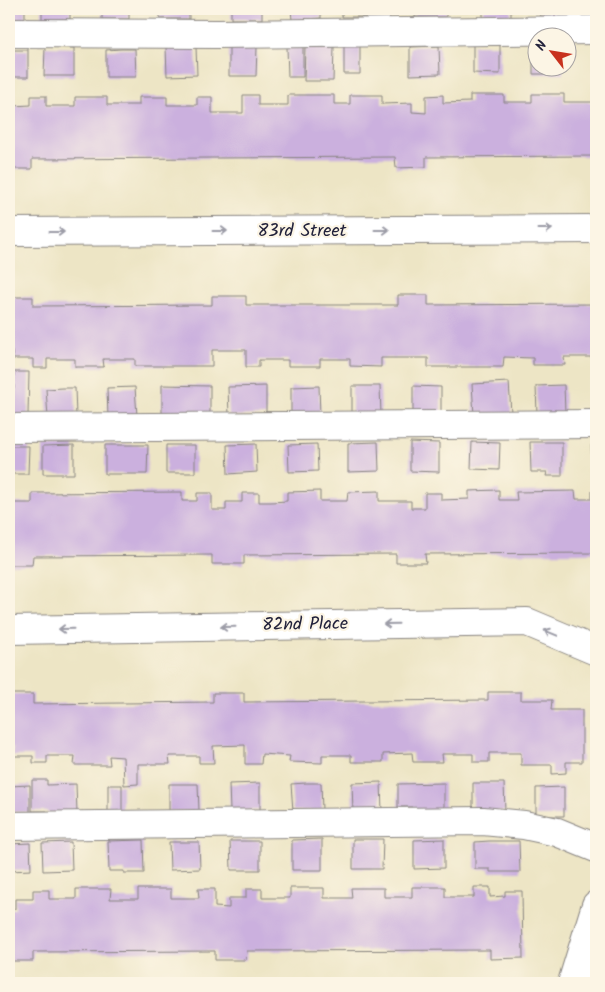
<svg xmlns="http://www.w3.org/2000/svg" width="605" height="992" font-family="Kalam,sans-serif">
	<rect width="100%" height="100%" fill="#fcf5e5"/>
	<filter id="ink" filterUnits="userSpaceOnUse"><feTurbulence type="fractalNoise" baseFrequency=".02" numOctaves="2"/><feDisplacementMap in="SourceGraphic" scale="10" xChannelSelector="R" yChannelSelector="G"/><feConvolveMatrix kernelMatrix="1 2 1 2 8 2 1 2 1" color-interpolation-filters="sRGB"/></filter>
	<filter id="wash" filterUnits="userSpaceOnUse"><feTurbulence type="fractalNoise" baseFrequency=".0096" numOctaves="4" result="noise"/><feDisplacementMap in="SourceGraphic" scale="20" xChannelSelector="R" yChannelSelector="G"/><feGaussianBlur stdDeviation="1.12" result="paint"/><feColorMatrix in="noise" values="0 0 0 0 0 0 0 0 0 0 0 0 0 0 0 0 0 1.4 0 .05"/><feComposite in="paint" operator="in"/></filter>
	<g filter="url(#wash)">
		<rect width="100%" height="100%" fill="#ede5c5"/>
		<g id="blocks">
			<!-- building -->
			<path fill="#cbb0de" d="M 9,9 L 25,9 L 25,19 L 9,19 Z
				M 42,9 L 70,9 L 70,19 L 42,19 Z
				M 102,9 L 129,9 L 129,19 L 102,19 Z
				M 160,9 L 189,9 L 189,19 L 160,19 Z
				M 231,9 L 262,9 L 262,19 L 231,19 Z
				M 291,9 L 321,9 L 321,18 L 292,20 Z
				M 342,9 L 380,9 L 380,17 L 342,17 Z
				M 415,9 L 446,9 L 446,17 L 415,17 Z
				M 483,9 L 511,9 L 511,17 L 483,18 Z
				M 541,9 L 571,9 L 571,16 L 540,16 Z
				M 533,44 L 538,44 L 538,68 L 563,68 L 563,74 L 533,74 Z
				M 344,45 L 360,45 L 360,74 L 344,74 Z
				M 473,45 L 500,45 L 500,74 L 473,73 Z
				M 594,45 L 596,45 L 596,73 L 594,73 Z
				M 229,46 L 257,47 L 256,76 L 229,76 Z
				M 439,46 L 440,74 L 410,75 L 410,47 Z
				M 45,47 L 74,48 L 74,76 L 44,76 Z
				M 166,47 L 196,47 L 197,75 L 167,76 Z
				M 287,47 L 303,47 L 303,77 L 288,77 Z
				M 305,47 L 334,47 L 333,81 L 304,81 Z
				M 121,49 L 135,49 L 136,77 L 106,77 L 106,50 Z
				M 9,50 L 28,50 L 28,77 L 9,77 Z
				M 532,94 L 564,94 L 564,102 L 594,102 L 594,95 L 596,95 L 596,156 L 426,157 L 426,167 L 396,168 L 395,157 L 32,159 L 32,169 L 9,169 L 9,115 L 13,115 L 13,106 L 31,105 L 31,96 L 46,96 L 46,106 L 75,106 L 75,97 L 107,97 L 107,105 L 139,105 L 139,97 L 167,97 L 167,105 L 197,105 L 197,97 L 212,97 L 212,113 L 243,113 L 243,95 L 258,95 L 258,105 L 288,105 L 288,95 L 334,95 L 334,104 L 350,104 L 350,95 L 382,95 L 382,104 L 412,103 L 412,112 L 426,113 L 426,96 L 443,95 L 443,103 L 470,102 L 470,95 L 504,95 L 504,102 L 532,102 Z
				M 398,295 L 428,295 L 428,305 L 596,304 L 596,357 L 564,357 L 565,365 L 533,365 L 533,358 L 504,357 L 503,367 L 428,367 L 428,358 L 381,358 L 381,367 L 350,366 L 350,359 L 320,359 L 320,366 L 288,366 L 288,360 L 259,360 L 259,367 L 246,367 L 246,350 L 212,350 L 212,366 L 135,366 L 135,359 L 103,359 L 104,367 L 75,367 L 75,359 L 47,359 L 47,368 L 33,368 L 33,359 L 13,359 L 12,351 L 9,351 L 9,297 L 33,297 L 33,306 L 212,305 L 212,296 L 246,296 L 246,305 L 398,305 Z
				M 14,372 L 29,372 L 28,415 L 9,415 L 9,389 L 14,389 Z
				M 509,382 L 511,413 L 474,415 L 472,384 Z
				M 162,385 L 210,386 L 210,416 L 162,416 Z
				M 564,385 L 565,413 L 537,414 L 536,386 Z
				M 266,386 L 266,415 L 229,416 L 228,387 Z
				M 319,386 L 320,415 L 291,416 L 291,387 Z
				M 352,386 L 380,386 L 381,415 L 352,416 Z
				M 413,386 L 441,387 L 441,414 L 413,414 Z
				M 135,387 L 137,416 L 108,417 L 107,388 Z
				M 62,388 L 75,388 L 76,416 L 48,417 L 46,389 Z
				M 378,442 L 379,471 L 348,472 L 348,443 Z
				M 410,442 L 439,443 L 439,472 L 410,471 Z
				M 472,442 L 500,443 L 499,470 L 471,469 Z
				M 530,442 L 562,442 L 562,476 L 546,476 L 547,472 L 531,472 Z
				M 256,444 L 257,472 L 228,474 L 227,445 Z
				M 317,444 L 318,471 L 289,472 L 288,445 Z
				M 596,444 L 596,469 L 592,469 L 591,445 Z
				M 74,445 L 74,474 L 43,474 L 43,446 Z
				M 105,445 L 148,445 L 147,474 L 105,474 Z
				M 166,445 L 195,445 L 195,473 L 166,473 Z
				M 9,446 L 29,446 L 28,474 L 9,474 Z
				M 499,490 L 499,500 L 517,500 L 516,492 L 575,491 L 576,499 L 592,499 L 592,491 L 596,491 L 596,553 L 425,554 L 426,563 L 396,563 L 396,554 L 244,555 L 244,564 L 212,564 L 212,555 L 33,556 L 32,565 L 9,565 L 9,511 L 14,511 L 13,503 L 32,503 L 32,493 L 182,492 L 182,501 L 197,501 L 197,493 L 212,493 L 212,510 L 226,510 L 226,502 L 242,502 L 242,493 L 259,493 L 259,502 L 271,502 L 287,501 L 287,492 L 320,491 L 320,501 L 347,501 L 348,492 L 379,491 L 379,501 L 411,501 L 411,508 L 425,508 L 425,493 L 441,493 L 441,500 L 469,499 L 469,491 Z
				M 488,692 L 521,692 L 521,700 L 552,700 L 551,710 L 582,710 L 582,762 L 566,762 L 566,773 L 552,774 L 552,765 L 521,765 L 521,753 L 489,753 L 489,762 L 473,762 L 473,754 L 442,754 L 443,762 L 413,762 L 412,753 L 383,754 L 383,762 L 351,762 L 351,755 L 322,755 L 322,763 L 289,762 L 290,756 L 262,754 L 261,764 L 245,764 L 245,745 L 213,746 L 214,763 L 199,763 L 199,756 L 169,756 L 170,764 L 138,764 L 138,784 L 124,785 L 123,757 L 109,756 L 110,765 L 74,765 L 75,756 L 47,756 L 47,763 L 33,763 L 33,756 L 12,756 L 13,748 L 9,748 L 9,694 L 33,694 L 33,704 L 213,702 L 213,693 L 244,693 L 244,702 L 488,700 Z
				M 32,780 L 47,780 L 47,785 L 76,784 L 77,813 L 47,813 L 47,811 L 32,811 Z
				M 381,782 L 382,812 L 353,813 L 352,783 Z
				M 260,783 L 260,810 L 230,811 L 229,784 Z
				M 306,783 L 321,783 L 322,810 L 293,811 L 291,784 Z
				M 444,783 L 444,811 L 412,812 L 412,807 L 398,807 L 398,784 Z
				M 473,783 L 504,783 L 505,811 L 473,811 Z
				M 169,784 L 198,784 L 199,811 L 169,811 Z
				M 30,785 L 30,812 L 9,812 L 9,786 Z
				M 108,785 L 122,785 L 122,811 L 108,811 Z
				M 564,787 L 564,816 L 536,816 L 536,788 Z
				M 322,839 L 322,870 L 292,870 L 292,840 Z
				M 353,839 L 383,839 L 382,869 L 353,869 Z
				M 444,839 L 444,868 L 414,869 L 414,840 Z
				M 143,840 L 144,873 L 124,873 L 124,871 L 109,871 L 108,841 Z
				M 230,841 L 260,841 L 260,870 L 231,870 Z
				M 489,841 L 519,841 L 520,872 L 490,872 L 490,869 L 475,869 L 475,842 Z
				M 71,842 L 72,870 L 43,871 L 42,843 Z
				M 169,842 L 199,842 L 200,869 L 170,870 Z
				M 30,843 L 31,870 L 9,871 L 9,844 Z
				M 412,887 L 445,887 L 445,897 L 474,897 L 474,887 L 490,887 L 490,897 L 505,896 L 505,891 L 522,891 L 523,958 L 490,959 L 490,950 L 247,951 L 246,960 L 215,960 L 215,951 L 33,952 L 33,961 L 9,961 L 9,909 L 15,909 L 15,899 L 33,899 L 33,890 L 49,890 L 49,899 L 76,899 L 76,889 L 111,889 L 110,899 L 138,899 L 138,889 L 171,889 L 171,898 L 199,898 L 198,889 L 215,889 L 215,907 L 229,908 L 229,898 L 246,898 L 246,889 L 262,889 L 262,898 L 290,898 L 290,888 L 324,888 L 324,898 L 352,898 L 351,888 L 384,888 L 384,897 L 412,897 Z"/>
		</g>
	</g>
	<g filter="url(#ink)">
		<use href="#blocks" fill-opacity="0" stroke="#888480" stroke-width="1"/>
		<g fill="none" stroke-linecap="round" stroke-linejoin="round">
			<defs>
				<path id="minor" d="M 9,33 L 217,34 L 596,30
					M 9,232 L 596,229
					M 9,428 L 596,424
					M 9,630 L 527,622 L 596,651
					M 9,826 L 483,821 L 524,825 L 557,832 L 596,848
					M 572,983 L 596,905"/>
			</defs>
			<!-- minor casing -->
			<use href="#minor" stroke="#888480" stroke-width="30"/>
			<!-- minor -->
			<use href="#minor" stroke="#fff" stroke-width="28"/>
		</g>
		<!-- one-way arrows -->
		<defs><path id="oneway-shaft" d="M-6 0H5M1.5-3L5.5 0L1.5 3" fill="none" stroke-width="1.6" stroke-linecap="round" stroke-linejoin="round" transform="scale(1.25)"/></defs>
		<g stroke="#9c9ca7">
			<use href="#oneway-shaft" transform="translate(545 229)"/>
			<use href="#oneway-shaft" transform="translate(382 230)"/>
			<use href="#oneway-shaft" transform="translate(220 231)"/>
			<use href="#oneway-shaft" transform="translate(57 232)"/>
			<use href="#oneway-shaft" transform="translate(391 624) rotate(179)"/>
			<use href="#oneway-shaft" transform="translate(228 627) rotate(179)"/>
			<use href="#oneway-shaft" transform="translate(66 629) rotate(179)"/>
			<use href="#oneway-shaft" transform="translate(551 633) rotate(-157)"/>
		</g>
	</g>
	<g text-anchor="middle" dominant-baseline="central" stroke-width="4.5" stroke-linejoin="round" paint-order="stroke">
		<!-- street labels -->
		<g font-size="18" fill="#22223b" stroke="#fcf5e5">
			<text x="302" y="231">83rd Street</text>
			<text transform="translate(305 625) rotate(-1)">82nd Place</text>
		</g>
	</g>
	<!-- margin -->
	<rect width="605" height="992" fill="none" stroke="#fcf5e5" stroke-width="30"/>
	<!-- north arrow -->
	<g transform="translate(552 52) rotate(301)"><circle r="24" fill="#fcf5e5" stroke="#a5a1a1"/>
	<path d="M0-4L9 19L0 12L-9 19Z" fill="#c8321e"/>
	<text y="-8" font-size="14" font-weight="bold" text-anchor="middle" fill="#22223b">N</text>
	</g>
</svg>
